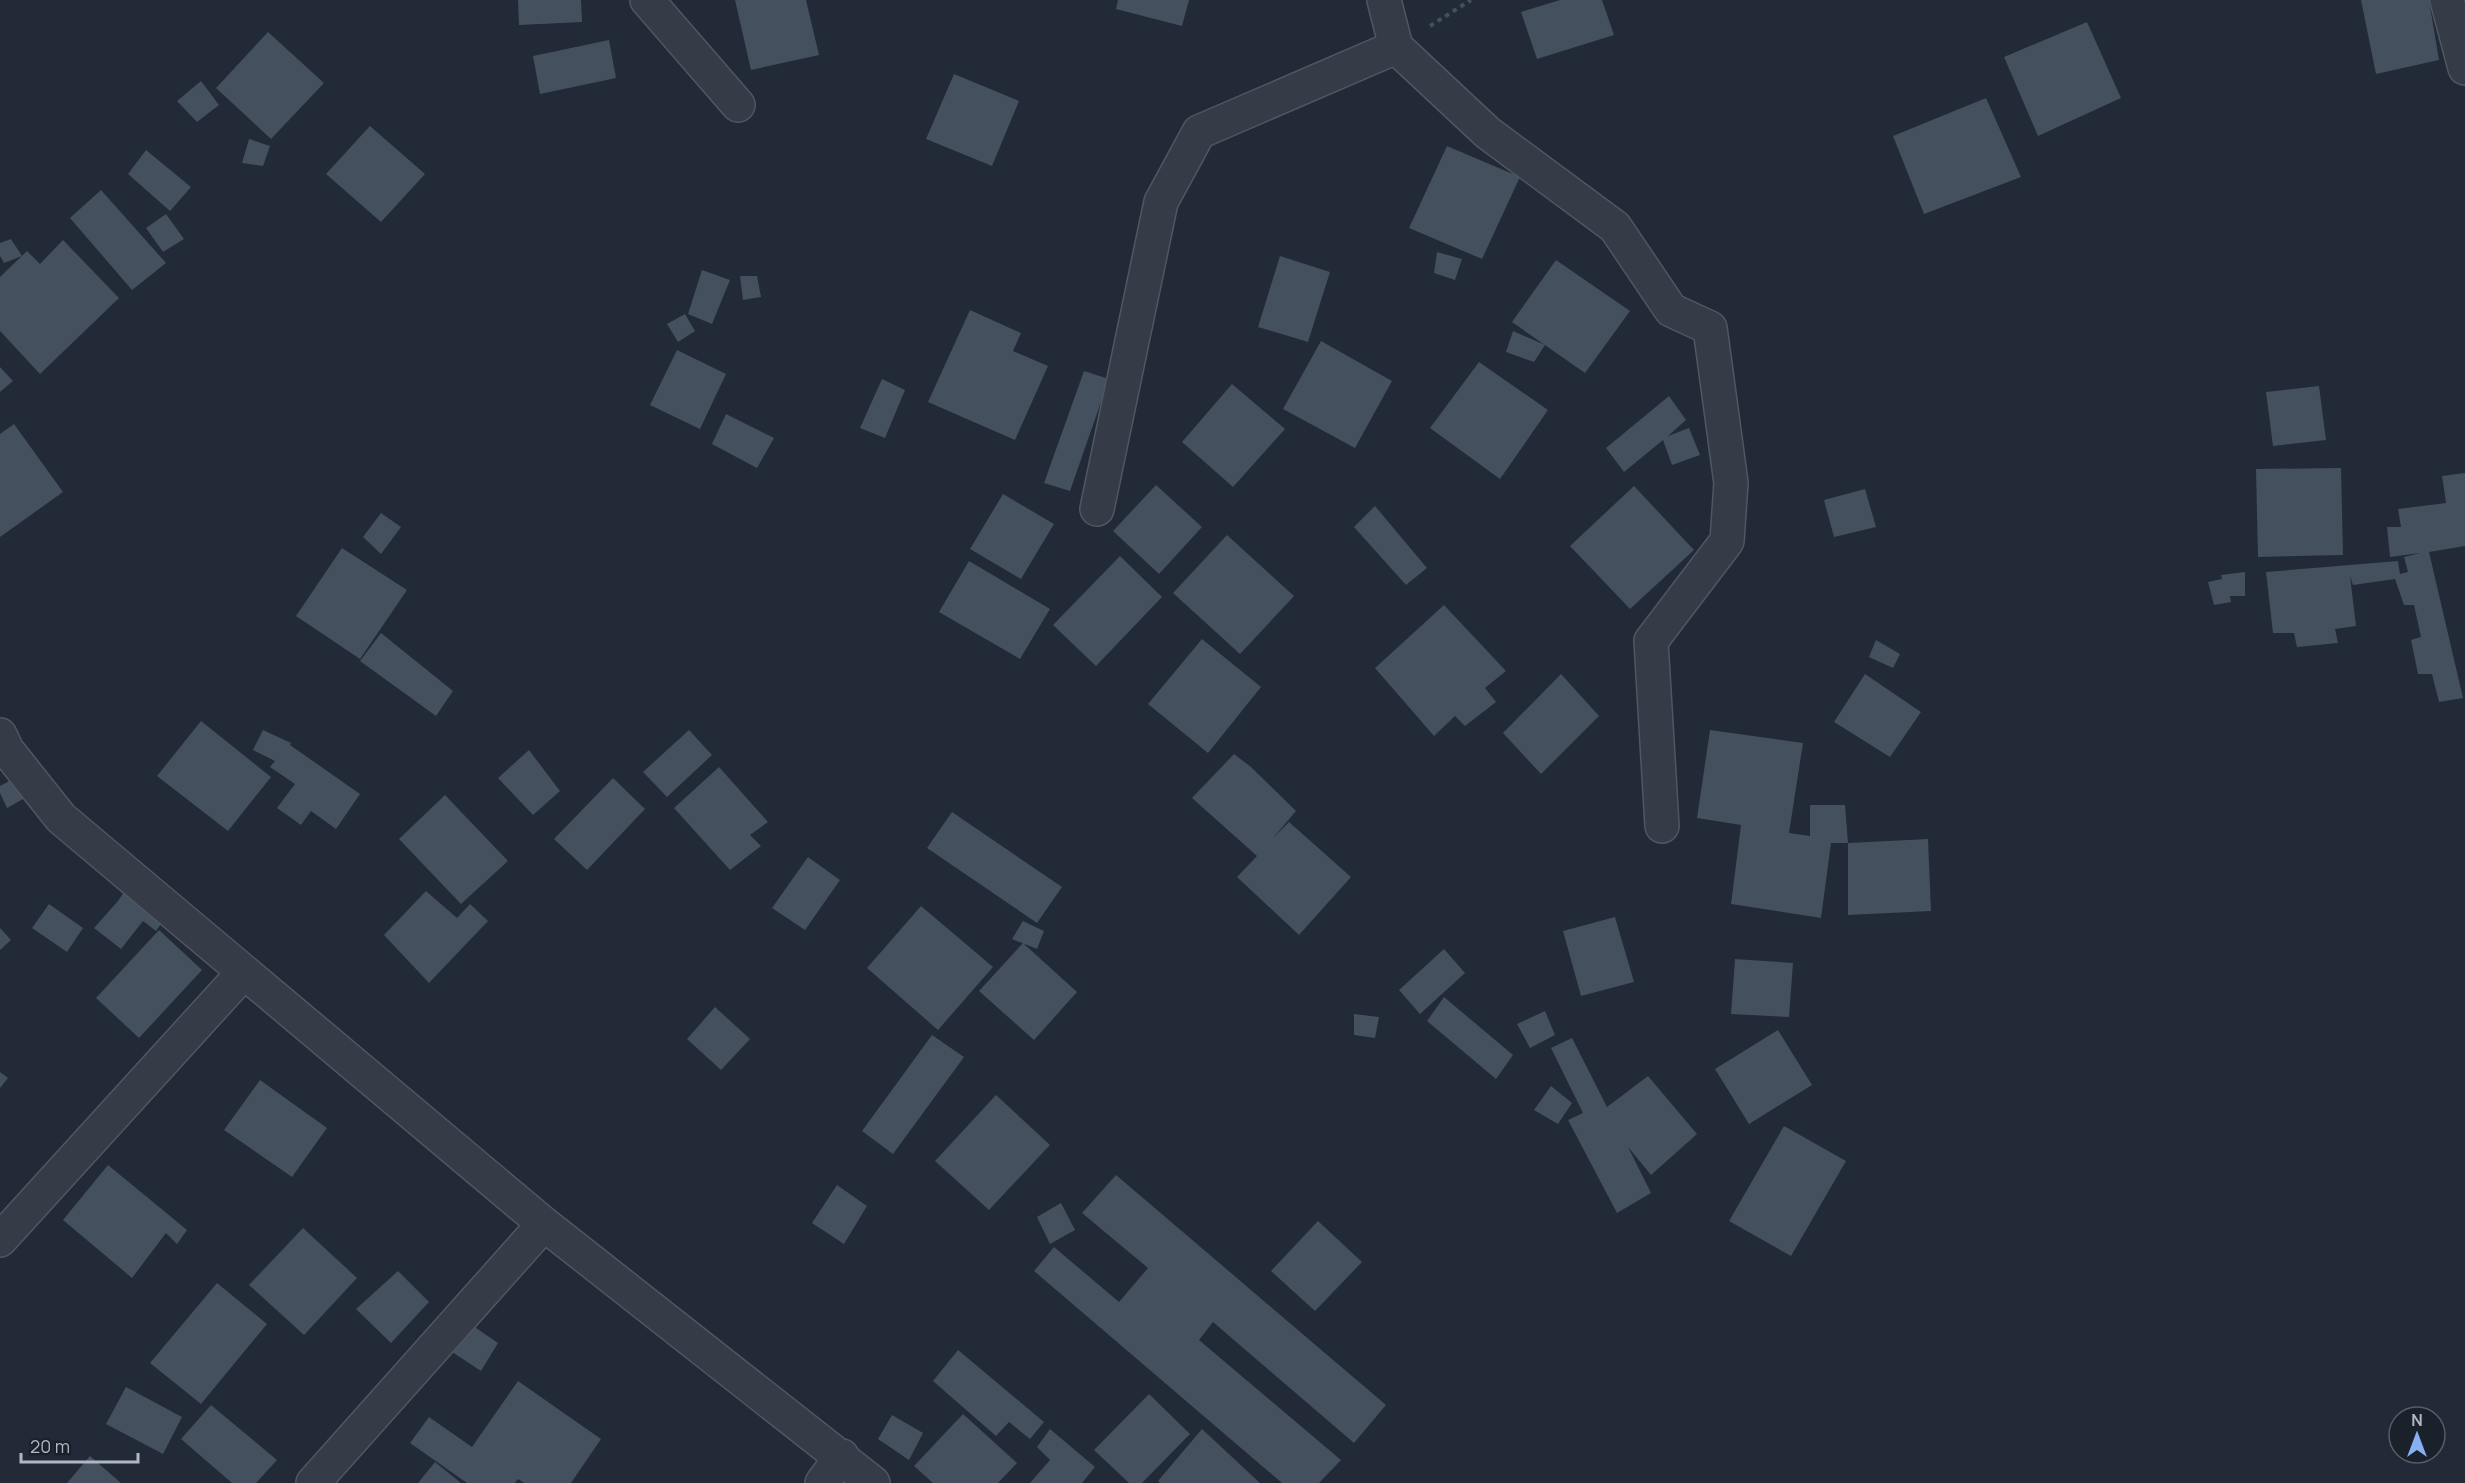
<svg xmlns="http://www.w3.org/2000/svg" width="2465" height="1483" font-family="Manrope,sans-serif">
	<rect width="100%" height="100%" fill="#212a36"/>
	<!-- building -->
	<path fill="#44505e" d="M 518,0 L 581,0 L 582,22 L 519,25 Z
		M 735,0 L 806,0 L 819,55 L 751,70 Z
		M 1118,0 L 1189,0 L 1182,26 L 1116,9 Z
		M 1560,0 L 1602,0 L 1614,35 L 1537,59 L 1521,12 Z
		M 2361,0 L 2429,0 L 2439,60 L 2376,74 Z
		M 2087,22 L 2121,98 L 2038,136 L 2004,57 Z
		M 268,32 L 324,83 L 271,139 L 216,88 Z
		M 609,40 L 616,78 L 540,94 L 533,56 Z
		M 954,74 L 1019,101 L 992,166 L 926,139 Z
		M 201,81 L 219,105 L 197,122 L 177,101 Z
		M 1986,98 L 2021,177 L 1924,214 L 1893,136 Z
		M 370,126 L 425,174 L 381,222 L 326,174 Z
		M 249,139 L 270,146 L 263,166 L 242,163 Z
		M 1447,146 L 1520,177 L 1482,259 L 1409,228 Z
		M 146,150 L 191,187 L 170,211 L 128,174 Z
		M 101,190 L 166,263 L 132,290 L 70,218 Z
		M 166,214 L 184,239 L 163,252 L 146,228 Z
		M 11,239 L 22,256 L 4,263 L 0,256 L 0,243 Z
		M 63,240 L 119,298 L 40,374 L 0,331 L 0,277 L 27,251 L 40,264 Z
		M 1437,252 L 1462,259 L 1455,280 L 1434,273 Z
		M 1280,256 L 1330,272 L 1308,342 L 1258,327 Z
		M 1556,260 L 1630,311 L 1585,373 L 1512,322 Z
		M 702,270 L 730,280 L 712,324 L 688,314 Z
		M 740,276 L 757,276 L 761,297 L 743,300 Z
		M 970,310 L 1021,333 L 1013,351 L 1048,366 L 1015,440 L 928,402 Z
		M 685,314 L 695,331 L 678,342 L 667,324 Z
		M 1513,331 L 1545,345 L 1534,362 L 1506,352 Z
		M 1321,341 L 1392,381 L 1355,448 L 1283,409 Z
		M 677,350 L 726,374 L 700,429 L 650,405 Z
		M 1479,362 L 1548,410 L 1500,479 L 1430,428 Z
		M 0,367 L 13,381 L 0,392 Z
		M 1084,371 L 1109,379 L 1070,491 L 1044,483 Z
		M 882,379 L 905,390 L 885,438 L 860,428 Z
		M 1232,384 L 1285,429 L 1233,487 L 1182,442 Z
		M 2319,386 L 2326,440 L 2273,446 L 2266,392 Z
		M 1669,396 L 1686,420 L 1668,436 L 1689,428 L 1700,455 L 1672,465 L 1663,440 L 1624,472 L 1606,448 Z
		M 726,414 L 774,438 L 757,468 L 712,444 Z
		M 14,424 L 63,492 L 0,537 L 0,434 Z
		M 2341,468 L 2343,555 L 2258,557 L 2256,469 Z
		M 2465,473 L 2465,546 L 2429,552 L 2463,698 L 2439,702 L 2432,674 L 2418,674 L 2411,640 L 2421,637 L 2414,605 L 2404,605 L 2395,579 L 2353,585 L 2350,576 L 2356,626 L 2335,629 L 2338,643 L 2297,647 L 2294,633 L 2273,633 L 2266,572 L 2398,561 L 2400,574 L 2408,572 L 2404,557 L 2420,553 L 2390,557 L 2387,527 L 2401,527 L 2398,509 L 2446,503 L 2442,476 Z
		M 1156,485 L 1202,527 L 1159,574 L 1113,531 Z
		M 1634,486 L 1694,550 L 1630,609 L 1570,546 Z
		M 1865,489 L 1876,527 L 1834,537 L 1824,500 Z
		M 1003,494 L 1054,524 L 1021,579 L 970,549 Z
		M 1375,506 L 1427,568 L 1406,585 L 1354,527 Z
		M 381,513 L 401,527 L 381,554 L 363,537 Z
		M 1227,535 L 1294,596 L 1240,654 L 1173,593 Z
		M 342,548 L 407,590 L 360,659 L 296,616 Z
		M 1120,556 L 1162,597 L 1096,666 L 1053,625 Z
		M 969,561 L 1050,609 L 1020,659 L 939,612 Z
		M 2245,572 L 2245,596 L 2230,596 L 2231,602 L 2214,605 L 2208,582 L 2222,579 L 2221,575 Z
		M 1444,605 L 1506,671 L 1485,688 L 1496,702 L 1465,726 L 1455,716 L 1434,736 L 1375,668 Z
		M 381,633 L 453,691 L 436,716 L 360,661 Z
		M 1202,639 L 1261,687 L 1208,753 L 1148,704 Z
		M 1876,640 L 1900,654 L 1893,668 L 1869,657 Z
		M 1561,674 L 1599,716 L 1541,774 L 1503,733 Z
		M 1865,674 L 1921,712 L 1890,757 L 1834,722 Z
		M 201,721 L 271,777 L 228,831 L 157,776 Z
		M 263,730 L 291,743 L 290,745 L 360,794 L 336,829 L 311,811 L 301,825 L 277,808 L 295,784 L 270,767 L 275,761 L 253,750 Z
		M 689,730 L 712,755 L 667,797 L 643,772 Z
		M 1710,730 L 1803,743 L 1789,833 L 1810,836 L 1810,805 L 1845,805 L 1848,843 L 1831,843 L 1821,918 L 1731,904 L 1741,825 L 1697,818 Z
		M 529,750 L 560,791 L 533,815 L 498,778 Z
		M 1234,754 L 1251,767 L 1296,811 L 1273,838 L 1289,822 L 1351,877 L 1299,935 L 1237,877 L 1257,856 L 1192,798 Z
		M 719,767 L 768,822 L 750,835 L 761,846 L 730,870 L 674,808 Z
		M 22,774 L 32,794 L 7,808 L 0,793 L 0,786 Z
		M 613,778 L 645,809 L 587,870 L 554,839 Z
		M 445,795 L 508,861 L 461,904 L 399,839 Z
		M 952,812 L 1062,887 L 1037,923 L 927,848 Z
		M 1928,839 L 1931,911 L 1848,915 L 1848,843 Z
		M 808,857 L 840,880 L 805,930 L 772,908 Z
		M 132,880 L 170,911 L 156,931 L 143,921 L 121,949 L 94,928 L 118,901 Z
		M 426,891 L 457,918 L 470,904 L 488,921 L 429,983 L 384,935 Z
		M 49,904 L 83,928 L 67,952 L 32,928 Z
		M 921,906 L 993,967 L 938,1030 L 867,968 Z
		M 1615,917 L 1634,982 L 1581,996 L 1563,931 Z
		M 1023,921 L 1044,931 L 1037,949 L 1012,939 Z
		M 0,928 L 11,940 L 0,950 Z
		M 159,930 L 202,970 L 139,1038 L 96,998 Z
		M 1023,943 L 1077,992 L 1034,1040 L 979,991 Z
		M 1444,949 L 1465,973 L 1420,1014 L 1399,990 Z
		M 1735,959 L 1793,963 L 1789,1017 L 1731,1014 Z
		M 1444,997 L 1513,1055 L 1496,1079 L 1427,1021 Z
		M 715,1007 L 750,1039 L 721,1070 L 687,1039 Z
		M 1545,1011 L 1555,1035 L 1530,1048 L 1517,1024 Z
		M 1354,1014 L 1379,1017 L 1375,1038 L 1354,1035 Z
		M 1778,1030 L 1812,1085 L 1749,1124 L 1715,1069 Z
		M 932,1035 L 964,1057 L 893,1154 L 862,1131 Z
		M 1572,1038 L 1607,1107 L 1648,1076 L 1697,1134 L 1651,1175 L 1628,1147 L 1651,1193 L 1617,1213 L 1568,1120 L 1583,1113 L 1551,1048 Z
		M 0,1072 L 8,1078 L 0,1088 Z
		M 260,1080 L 327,1128 L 292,1177 L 224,1130 Z
		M 1551,1086 L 1572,1103 L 1558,1124 L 1534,1110 Z
		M 996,1095 L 1050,1145 L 989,1210 L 935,1161 Z
		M 1784,1126 L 1846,1161 L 1791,1256 L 1729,1221 Z
		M 108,1165 L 187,1230 L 177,1244 L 166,1233 L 132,1278 L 63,1220 Z
		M 1116,1175 L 1386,1405 L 1354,1443 L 1213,1322 L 1199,1340 L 1341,1460 L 1319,1483 L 1282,1483 L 1034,1271 L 1054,1247 L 1119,1302 L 1148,1268 L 1082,1213 Z
		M 837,1185 L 867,1206 L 844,1244 L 812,1223 Z
		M 1061,1203 L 1075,1230 L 1050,1244 L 1037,1217 Z
		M 1318,1221 L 1362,1262 L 1315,1311 L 1271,1271 Z
		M 303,1228 L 357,1278 L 304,1335 L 249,1285 Z
		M 398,1271 L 429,1302 L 391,1343 L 356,1309 Z
		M 217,1283 L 267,1324 L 201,1404 L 150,1363 Z
		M 463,1319 L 498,1343 L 481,1371 L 443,1346 Z
		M 958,1350 L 1044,1422 L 1030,1439 L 1009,1422 L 996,1436 L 933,1381 Z
		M 518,1381 L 601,1439 L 571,1483 L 524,1483 L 518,1479 L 515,1483 L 467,1483 L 410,1443 L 429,1417 L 472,1447 Z
		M 126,1387 L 182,1417 L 163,1454 L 106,1424 Z
		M 1149,1394 L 1190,1434 L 1142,1483 L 1129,1483 L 1094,1450 Z
		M 211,1405 L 277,1460 L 256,1483 L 232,1483 L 181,1439 Z
		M 963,1414 L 1017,1463 L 998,1483 L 933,1483 L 914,1466 Z
		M 892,1415 L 923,1433 L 909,1460 L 878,1439 Z
		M 1050,1429 L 1095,1467 L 1082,1483 L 1030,1483 L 1050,1460 L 1037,1447 Z
		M 1202,1429 L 1260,1483 L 1160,1483 L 1158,1481 Z
		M 90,1456 L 121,1483 L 67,1483 Z
		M 435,1462 L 461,1483 L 418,1483 Z"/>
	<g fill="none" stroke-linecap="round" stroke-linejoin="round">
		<defs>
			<path id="minor" d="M 647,0 L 738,105
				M 1384,0 L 1396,47 L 1488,133 L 1615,227 L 1671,310 L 1710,328 L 1731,483 L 1727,541 L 1651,641 L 1662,826
				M 2447,0 L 2465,68
				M 1097,509 L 1161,202 L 1199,132 L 1396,47
				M 0,735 L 7,750 L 61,818 L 544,1224 L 873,1483
				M 0,1240 L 244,972
				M 313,1483 L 544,1224
				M 822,1483 L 842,1456"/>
		</defs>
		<!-- minor casing -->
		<use href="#minor" stroke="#4f5762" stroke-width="36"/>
		<!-- path -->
		<path stroke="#415255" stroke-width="4" stroke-dasharray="4.5 4.5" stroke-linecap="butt" d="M 1430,26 L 1471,0"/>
		<!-- minor -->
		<use href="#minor" stroke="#353c47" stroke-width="33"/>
	</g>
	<!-- north arrow -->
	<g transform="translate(2417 1435)"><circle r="28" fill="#1a212b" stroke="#565d68" stroke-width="1.5"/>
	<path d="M0-4.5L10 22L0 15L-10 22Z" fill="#86b0f2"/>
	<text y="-9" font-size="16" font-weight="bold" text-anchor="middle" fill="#afb7c4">N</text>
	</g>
	<!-- scale -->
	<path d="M21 1453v9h117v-9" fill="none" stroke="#afb7c4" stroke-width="3"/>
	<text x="30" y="1453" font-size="18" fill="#afb7c4" stroke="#1a212b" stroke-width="4.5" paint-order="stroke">20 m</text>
</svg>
